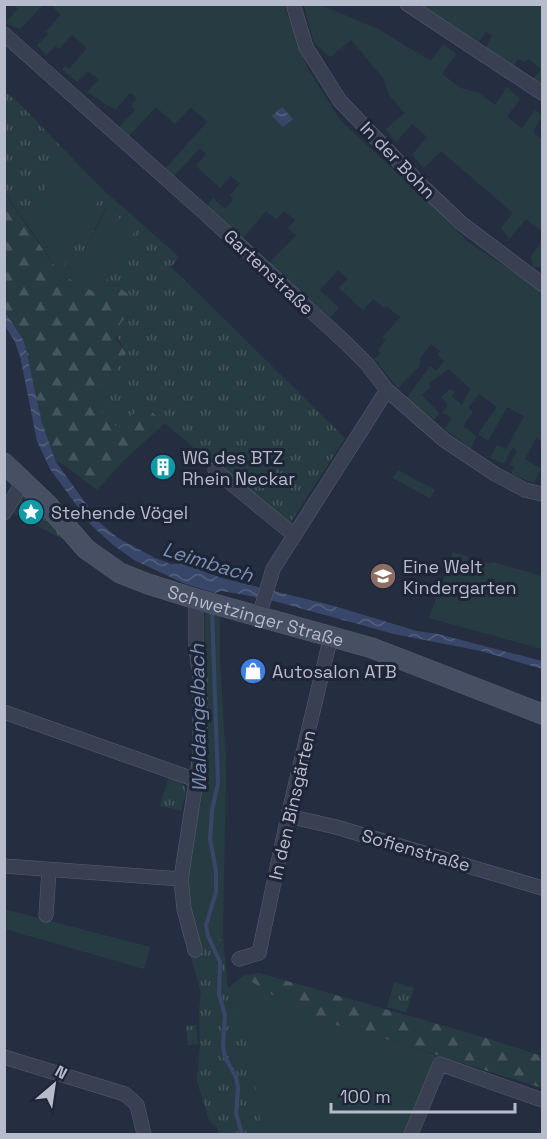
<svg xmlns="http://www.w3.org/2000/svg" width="547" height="1139" font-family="'Space Grotesk',sans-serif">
	<defs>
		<pattern id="forest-firs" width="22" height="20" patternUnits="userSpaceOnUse" patternTransform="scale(1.5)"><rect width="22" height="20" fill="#273c42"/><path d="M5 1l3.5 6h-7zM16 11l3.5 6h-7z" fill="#44565c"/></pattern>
		<pattern id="park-tufts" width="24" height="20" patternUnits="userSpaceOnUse" patternTransform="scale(1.5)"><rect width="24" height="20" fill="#273c42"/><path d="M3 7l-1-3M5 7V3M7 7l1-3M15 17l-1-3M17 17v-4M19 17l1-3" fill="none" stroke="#44565c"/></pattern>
		<pattern id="water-waves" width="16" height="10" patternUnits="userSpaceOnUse" patternTransform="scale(1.5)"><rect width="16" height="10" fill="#384769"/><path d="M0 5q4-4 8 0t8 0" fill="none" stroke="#53607d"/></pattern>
	</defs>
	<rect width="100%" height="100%" fill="#252e41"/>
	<!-- green -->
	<path fill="#273c42" d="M 420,4 L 542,5 L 542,85 L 532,79 L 541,70 L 529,59 L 524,62 L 518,59 L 513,67 L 485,50 L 492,35 L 486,32 L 479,42 Z
		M 13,5 L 43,5 L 20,29 L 5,23 L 18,9 Z
		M 51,5 L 284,5 L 308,69 L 340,120 L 423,197 L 468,242 L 542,291 L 542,442 L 536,438 L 525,459 L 541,469 L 534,483 L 511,474 L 514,467 L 509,465 L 517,451 L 513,447 L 504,464 L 490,458 L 497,445 L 506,449 L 524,416 L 507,407 L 488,441 L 478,434 L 497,407 L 479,394 L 468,408 L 473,412 L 463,426 L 476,436 L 471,449 L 445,429 L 452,418 L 443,413 L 448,404 L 441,397 L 450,389 L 454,392 L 452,397 L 462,405 L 470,389 L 449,369 L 429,383 L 431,386 L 422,395 L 439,413 L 434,420 L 406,399 L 430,366 L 436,371 L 444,361 L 438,355 L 440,351 L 431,344 L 420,358 L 420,366 L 398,388 L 374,359 L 381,353 L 378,350 L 386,340 L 382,338 L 400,317 L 386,306 L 384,308 L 373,299 L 363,310 L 339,288 L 348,279 L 338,270 L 320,290 L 339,308 L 330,317 L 269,263 L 296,235 L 288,228 L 295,220 L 284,211 L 276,219 L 266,211 L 242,239 L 207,206 L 213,198 L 225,209 L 233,199 L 230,195 L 240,184 L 231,176 L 220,188 L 196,166 L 206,154 L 200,148 L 173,177 L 165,169 L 207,122 L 191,107 L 175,124 L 156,107 L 129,136 L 119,127 L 135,110 L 131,106 L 137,98 L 130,93 L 115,110 L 87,92 L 99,80 L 88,71 L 77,82 L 62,69 L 65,66 L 69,69 L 87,48 L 72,35 L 59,49 L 55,46 L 46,55 L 37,45 L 48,34 L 46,31 L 61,15 Z
		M 304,5 L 321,5 L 378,29 L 431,61 L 443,44 L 456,54 L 442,74 L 461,88 L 479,93 L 495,105 L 507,87 L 520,99 L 507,117 L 522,128 L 535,110 L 542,116 L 533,132 L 542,139 L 542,231 L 526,219 L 510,239 L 501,228 L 513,213 L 441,151 L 424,168 L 412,155 L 427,137 L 412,124 L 396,142 L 386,129 L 405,113 L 389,95 L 383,78 L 351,40 L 330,57 L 314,43 Z
		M 62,161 L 99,199 L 60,274 L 26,223 Z
		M 107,207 L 135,231 L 98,294 L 69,279 Z
		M 542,241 L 542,267 L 533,267 L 531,256 Z
		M 453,552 L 491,564 L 492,562 L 542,576 L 542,649 L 429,618 Z
		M 208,611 L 220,614 L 220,661 L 226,763 L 223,939 L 194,947 L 184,909 L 196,780 L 206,769 C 208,718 204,666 205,614 Z
		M 4,909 L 150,947 L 144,969 L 5,929 Z
		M 243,976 L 307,1017 L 370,1034 L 441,1057 L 407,1134 L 262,1134 L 257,1102 L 228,988 Z"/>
	<!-- forest -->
	<path fill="url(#forest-firs)" d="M 4,193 L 60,274 L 98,294 L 107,279 L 130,295 L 130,311 L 115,338 L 126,353 L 123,361 L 109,377 L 93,403 L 118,428 L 144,405 L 165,423 L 125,459 L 97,490 L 63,464 L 56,462 L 42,423 L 24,341 L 5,310 Z
		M 259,973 L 486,1038 L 542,1056 L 542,1088 L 370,1034 L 307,1017 L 243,976 Z"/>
	<!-- park -->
	<path fill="url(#park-tufts)" d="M 4,91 L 19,103 L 101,188 L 179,257 L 171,267 L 345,438 L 287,528 L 144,405 L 118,428 L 93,403 L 85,400 C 99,386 119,372 126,353 C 113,327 111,336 130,311 L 122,303 L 130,295 L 107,279 L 135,231 L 106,207 L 69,279 L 60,274 L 99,199 L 62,161 L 26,223 L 5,193 Z
		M 398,470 L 435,490 L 430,498 L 393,478 Z
		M 24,492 L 68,542 L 13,513 Z
		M 169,777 C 191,785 187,791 181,810 L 160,806 Z
		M 223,939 L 228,988 L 251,1056 L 262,1134 L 219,1134 L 217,1128 L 209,1120 L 197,1081 L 200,1046 L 199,1011 L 201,992 L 191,957 L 190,946 Z
		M 394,982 L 414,988 L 406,1012 L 387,1007 Z
		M 196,1025 L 198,1044 L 188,1045 L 186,1026 Z"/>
	<!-- water -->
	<path fill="url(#water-waves)" d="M 282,107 L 293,119 L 283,127 L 272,116 Z
		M 4,310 L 24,341 L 42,423 L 56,462 L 100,523 L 118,538 L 155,558 L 171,564 L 192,563 L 207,573 L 222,578 L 334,606 L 417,631 L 438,634 L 542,661 L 542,669 L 481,651 L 394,634 L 274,601 L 240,594 L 221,591 L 215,593 L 183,583 L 134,560 L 112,544 L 91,525 L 50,469 L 37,441 L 20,356 L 14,340 L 5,326 Z"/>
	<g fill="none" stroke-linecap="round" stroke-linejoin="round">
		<!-- stream -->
		<path stroke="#384769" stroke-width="4" d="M 212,610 L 218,783 L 212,810 L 210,839 L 216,871 L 216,892 L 206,925 L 208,936 L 220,962 L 219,994 L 225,1015 L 223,1046 L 225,1057 L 236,1077 L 238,1088 L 236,1113 L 242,1134"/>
		<defs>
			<path id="street" d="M 293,4 L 306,47 L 340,101 L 420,184 L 461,223 L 542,284
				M 407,4 L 542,93
				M 4,34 L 209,217 L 346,343 L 367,364 L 387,390 L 444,440 L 495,474 L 525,490 L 542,494
				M 215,470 L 294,535
				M 4,513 L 24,480
				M 259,616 L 273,569 L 387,390
				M 4,712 L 196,780
				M 288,816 L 336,827 L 542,888
				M 4,866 L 181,879
				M 46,915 L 49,871
				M 195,950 L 184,909 L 181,879 L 200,755 L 200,680 L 196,647 L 196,599
				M 239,959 L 259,953 L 288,816 L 331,636
				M 4,1057 L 125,1094 L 137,1105 L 144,1134
				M 411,1134 L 440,1064 L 542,1100"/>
			<g id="secondary">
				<path id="s1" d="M 4,463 L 46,503 L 86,549 L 120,573 L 148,584 L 196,599 L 372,648 L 542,714"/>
			</g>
		</defs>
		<!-- street casing -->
		<use href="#street" stroke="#575e6e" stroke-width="15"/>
		<!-- secondary casing -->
		<use href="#secondary" stroke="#575e6e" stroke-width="21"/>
		<!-- street -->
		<use href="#street" stroke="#394051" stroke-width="14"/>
		<!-- secondary -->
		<use href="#secondary" stroke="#474f64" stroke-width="20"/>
	</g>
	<!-- icons -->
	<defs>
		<symbol id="building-disc" viewBox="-11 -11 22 22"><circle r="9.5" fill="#0f9aa8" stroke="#1e2536"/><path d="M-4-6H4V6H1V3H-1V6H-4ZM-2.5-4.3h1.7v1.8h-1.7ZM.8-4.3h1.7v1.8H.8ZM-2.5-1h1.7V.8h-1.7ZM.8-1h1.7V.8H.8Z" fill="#fff"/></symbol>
		<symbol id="sight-disc" viewBox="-11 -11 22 22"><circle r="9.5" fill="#0f9aa8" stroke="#1e2536"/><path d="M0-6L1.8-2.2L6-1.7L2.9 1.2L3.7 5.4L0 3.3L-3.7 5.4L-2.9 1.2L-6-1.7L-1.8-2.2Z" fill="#fff"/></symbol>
		<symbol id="school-disc" viewBox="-11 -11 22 22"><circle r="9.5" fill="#8d6e63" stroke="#1e2536"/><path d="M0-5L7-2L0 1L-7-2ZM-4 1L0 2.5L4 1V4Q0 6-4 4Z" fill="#fff"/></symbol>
		<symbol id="shop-disc" viewBox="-11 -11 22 22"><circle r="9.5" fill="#3f7fe0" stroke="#1e2536"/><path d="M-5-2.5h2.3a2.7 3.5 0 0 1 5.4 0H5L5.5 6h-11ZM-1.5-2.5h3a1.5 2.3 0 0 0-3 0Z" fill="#fff"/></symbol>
	</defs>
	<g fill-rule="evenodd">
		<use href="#building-disc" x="148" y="452" width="30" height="30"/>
		<use href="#sight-disc" x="16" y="497" width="30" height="30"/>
		<use href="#school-disc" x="368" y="561" width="30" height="30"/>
		<use href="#shop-disc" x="238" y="656" width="30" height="30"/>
	</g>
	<g text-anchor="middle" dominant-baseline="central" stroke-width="6" stroke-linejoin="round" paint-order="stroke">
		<!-- street labels -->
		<g font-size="18" fill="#b6bccb" stroke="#1e2536">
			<text transform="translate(398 160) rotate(46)">In der Bohn</text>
			<text transform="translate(269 272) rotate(43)">Gartenstraße</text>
			<text stroke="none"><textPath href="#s1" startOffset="303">Schwetzinger Straße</textPath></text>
			<text transform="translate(292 805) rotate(-77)">In den Binsgärten</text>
			<text transform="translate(416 850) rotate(16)">Sofienstraße</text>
		</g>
		<!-- poi labels -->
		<g font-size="18" fill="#b6bccb" stroke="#1e2536" text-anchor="start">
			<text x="182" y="457">WG des BTZ<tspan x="182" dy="21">Rhein Neckar</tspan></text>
			<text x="51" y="512">Stehende Vögel</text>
			<text x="403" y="566">Eine Welt<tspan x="403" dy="21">Kindergarten</tspan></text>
			<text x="272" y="671">Autosalon ATB</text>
		</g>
		<!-- water labels -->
		<g font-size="20" font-style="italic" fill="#7c8eb3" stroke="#1e2536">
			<text transform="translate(208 562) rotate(17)">Leimbach</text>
			<text transform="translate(198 718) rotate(-91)">Waldangelbach</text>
		</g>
	</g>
	<!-- border -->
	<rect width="547" height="1139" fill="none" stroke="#b6bccb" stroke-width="12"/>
	<!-- north arrow -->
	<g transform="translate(54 1085) rotate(29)" stroke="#1e2536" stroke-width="4.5" paint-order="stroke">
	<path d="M0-4.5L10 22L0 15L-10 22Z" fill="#b6bccb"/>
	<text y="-9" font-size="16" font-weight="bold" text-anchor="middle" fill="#b6bccb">N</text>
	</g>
	<!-- scale -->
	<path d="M331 1103v9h184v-9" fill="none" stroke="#b6bccb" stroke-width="3"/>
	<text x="340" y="1103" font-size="18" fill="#b6bccb" stroke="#1e2536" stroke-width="4.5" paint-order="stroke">100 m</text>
</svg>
